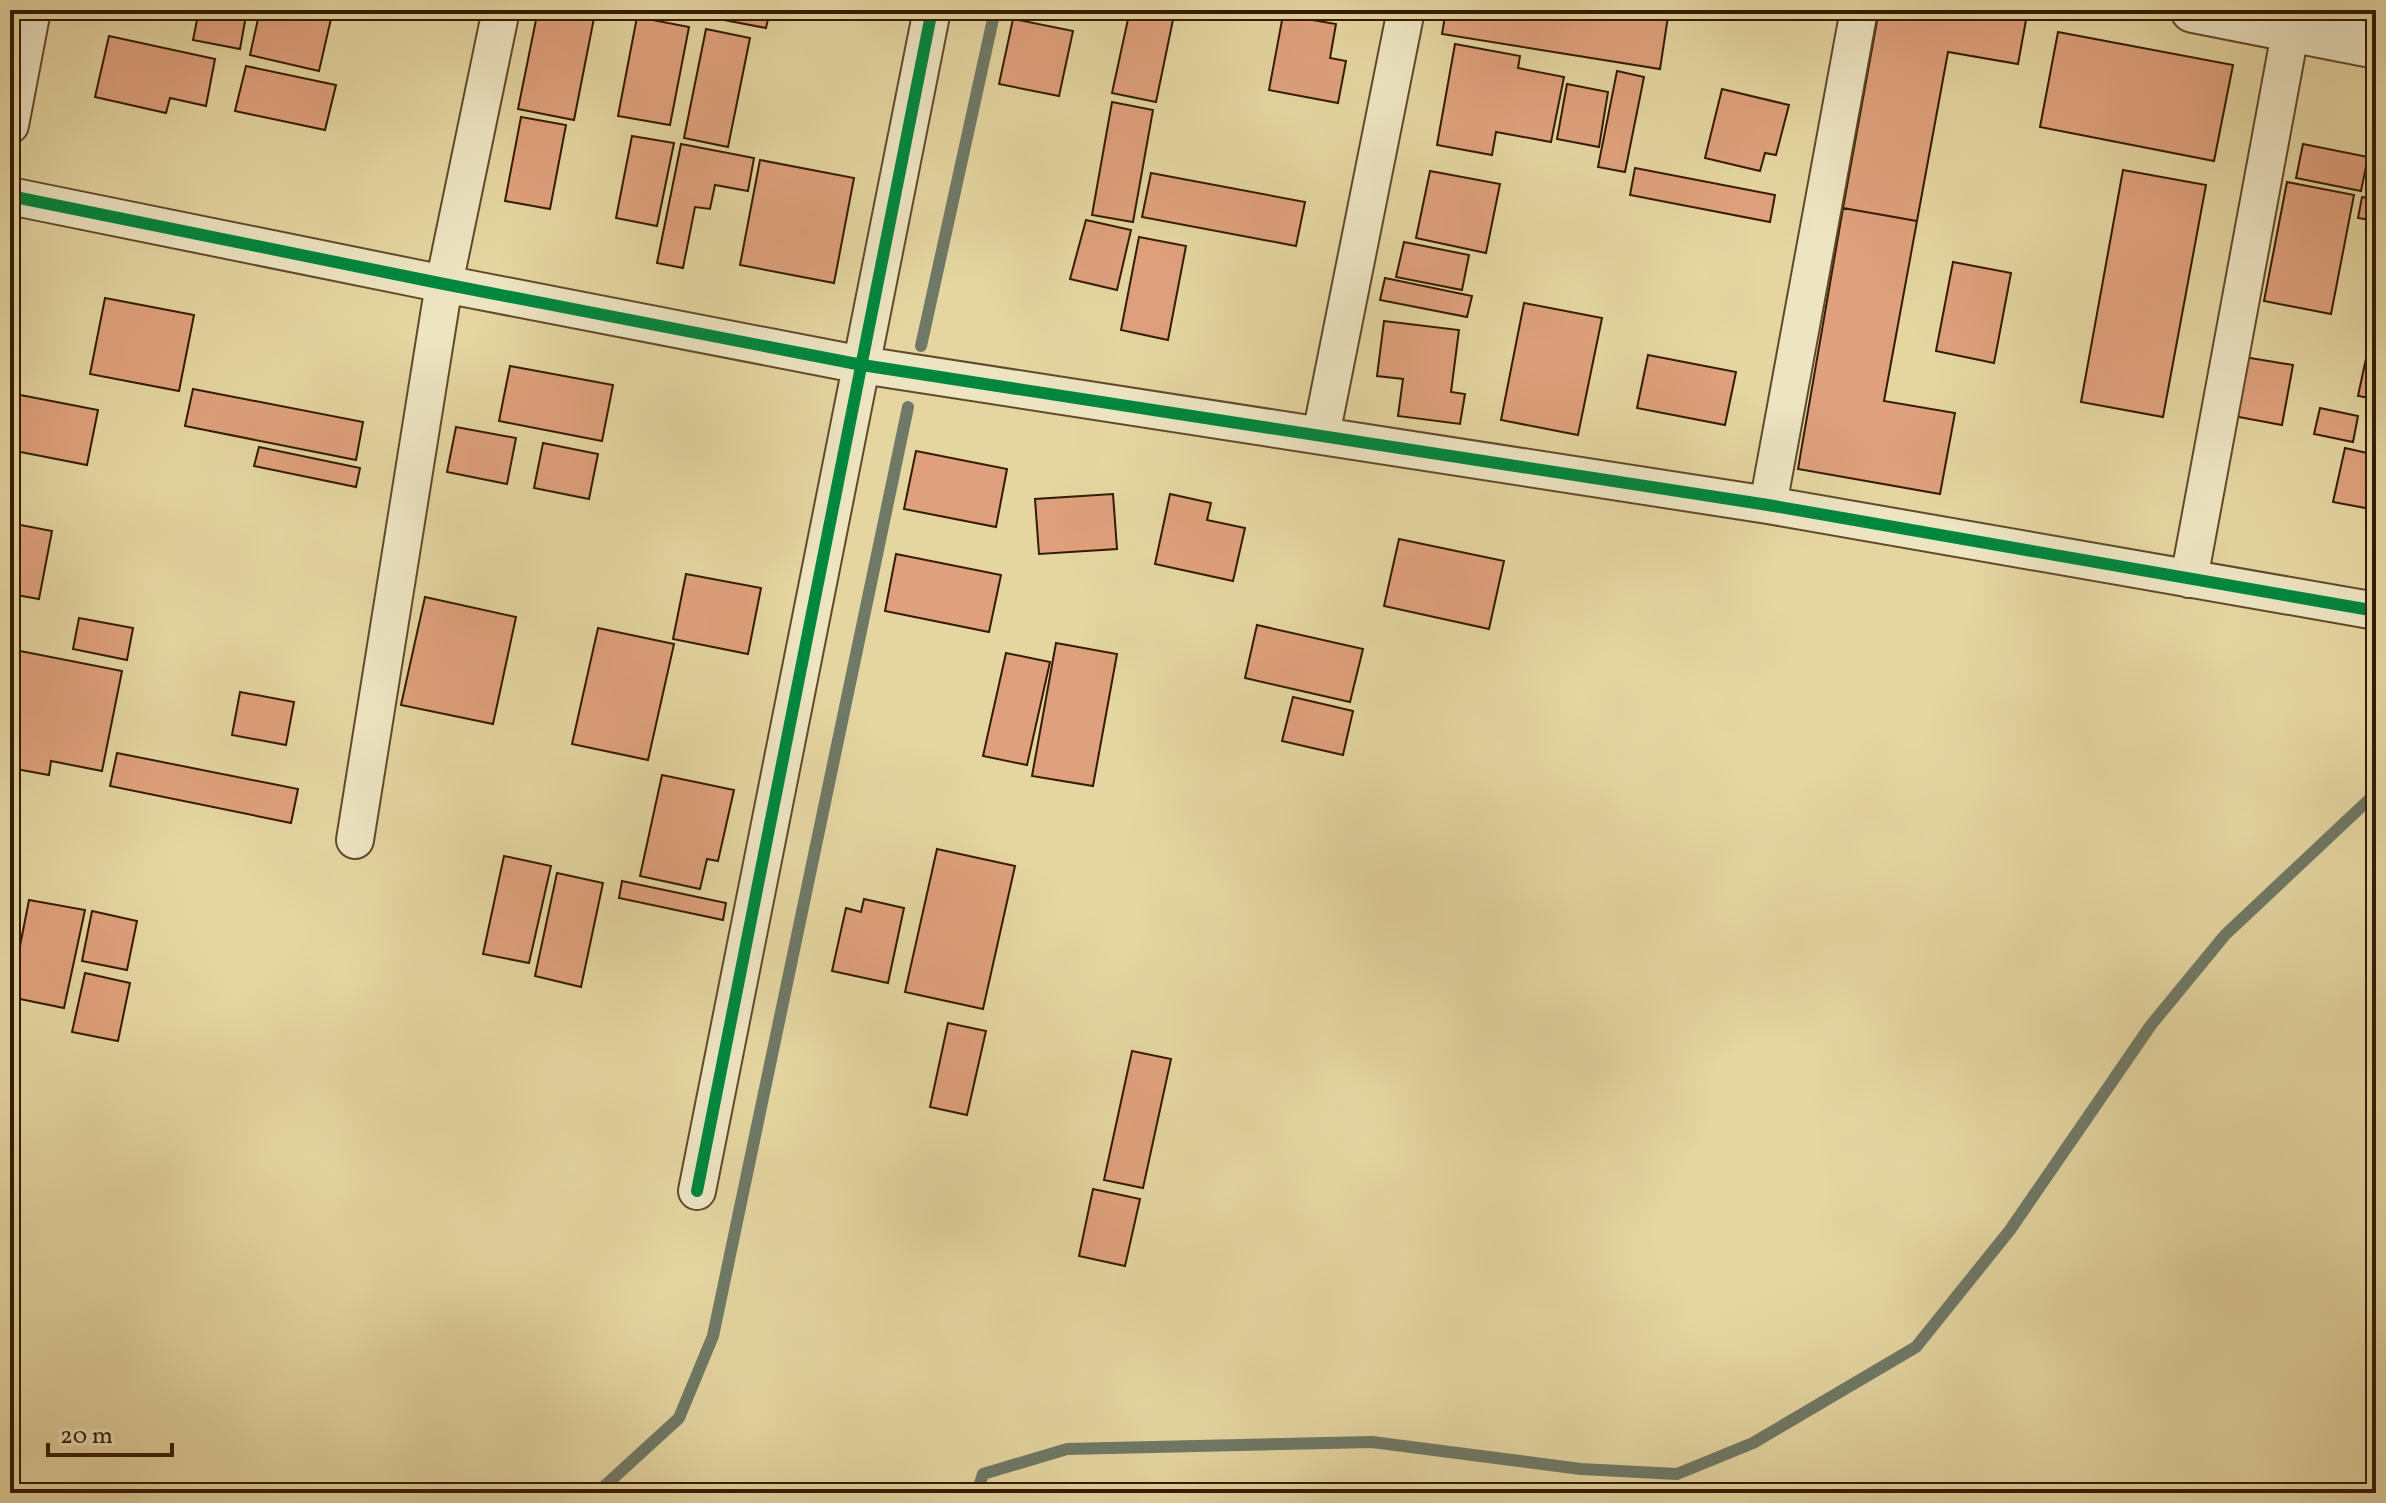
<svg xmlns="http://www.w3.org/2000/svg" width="2386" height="1503" font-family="Vollkorn,serif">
	<rect width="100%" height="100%" fill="#e4d5a1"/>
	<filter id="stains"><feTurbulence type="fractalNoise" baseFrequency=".0025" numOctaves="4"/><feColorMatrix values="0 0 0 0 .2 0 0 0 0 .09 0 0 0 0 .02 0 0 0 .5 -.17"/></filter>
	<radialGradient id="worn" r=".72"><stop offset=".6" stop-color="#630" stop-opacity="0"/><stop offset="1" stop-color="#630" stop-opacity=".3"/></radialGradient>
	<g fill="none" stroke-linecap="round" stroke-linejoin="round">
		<!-- stream -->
		<path stroke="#6f7966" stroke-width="12" d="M 921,346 L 995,10
			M 597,1493 L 679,1418 L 713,1336 L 908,407
			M 977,1493 L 983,1474 L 1067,1449 L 1372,1442 L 1581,1469 L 1677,1474 L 1753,1443 L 1916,1347 L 2010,1230 L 2151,1025 L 2225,935 L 2376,793"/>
	</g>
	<!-- building -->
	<path fill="#dfa17d" stroke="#351b01" stroke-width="2" d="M 199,10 L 247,10 L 240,49 L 193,40 Z
		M 260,10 L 333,10 L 319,71 L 250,55 Z
		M 538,10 L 551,10 L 594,18 L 574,120 L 518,109 Z
		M 709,10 L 770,10 L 766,28 L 708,17 Z
		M 1130,10 L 1175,10 L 1156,102 L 1112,93 Z
		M 1446,10 L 1569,10 L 1626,19 L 1627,10 L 1669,10 L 1660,69 L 1442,34 Z
		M 1879,10 L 1968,10 L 2026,20 L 2018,64 L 1948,52 L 1917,221 L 1843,208 Z
		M 1283,15 L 1336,24 L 1330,58 L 1346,61 L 1338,103 L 1269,90 Z
		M 637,17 L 689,27 L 670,125 L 618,116 Z
		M 1013,19 L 1073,31 L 1059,96 L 999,84 Z
		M 706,29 L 750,38 L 728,147 L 684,138 Z
		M 2058,32 L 2233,65 L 2214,161 L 2040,127 Z
		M 109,36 L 215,59 L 206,106 L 170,98 L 166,113 L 95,97 Z
		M 1455,44 L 1520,56 L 1518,68 L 1564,77 L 1551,142 L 1496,132 L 1492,155 L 1437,145 Z
		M 246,66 L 336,85 L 325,130 L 235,111 Z
		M 1617,71 L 1644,77 L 1625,172 L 1598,167 Z
		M 1567,84 L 1608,92 L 1599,147 L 1557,139 Z
		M 1722,89 L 1789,105 L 1776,155 L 1765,153 L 1760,171 L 1705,158 Z
		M 1112,102 L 1153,110 L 1133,222 L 1092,215 Z
		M 521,117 L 566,125 L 550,209 L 505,201 Z
		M 632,136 L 674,143 L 657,226 L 616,218 Z
		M 681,144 L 754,158 L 748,191 L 715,185 L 710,209 L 695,207 L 683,268 L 657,263 Z
		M 2303,144 L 2368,157 L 2361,191 L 2296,178 Z
		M 760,160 L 854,178 L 834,283 L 740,265 Z
		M 1635,168 L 1775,195 L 1770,222 L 1630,195 Z
		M 2123,170 L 2206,185 L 2163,417 L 2081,402 Z
		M 1430,171 L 1500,184 L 1486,253 L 1416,238 Z
		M 1151,173 L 1305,202 L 1296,246 L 1142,217 Z
		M 2287,182 L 2354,195 L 2331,314 L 2264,301 Z
		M 2362,197 L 2376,199 L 2376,221 L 2358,218 Z
		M 1843,208 L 1917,221 L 1884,401 L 1955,413 L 1940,494 L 1798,469 Z
		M 1086,220 L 1131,230 L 1117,290 L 1070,279 Z
		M 1139,237 L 1186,246 L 1168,340 L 1121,330 Z
		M 1404,242 L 1469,255 L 1462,290 L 1396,277 Z
		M 1953,262 L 2011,273 L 1994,363 L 1936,351 Z
		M 1385,278 L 1472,296 L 1467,317 L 1380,300 Z
		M 105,298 L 194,315 L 179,391 L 90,374 Z
		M 1524,303 L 1602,318 L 1578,435 L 1501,420 Z
		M 1384,321 L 1459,330 L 1451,392 L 1465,394 L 1460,424 L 1398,416 L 1403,379 L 1377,376 Z
		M 2368,349 L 2376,350 L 2376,399 L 2358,396 Z
		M 1648,355 L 1736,372 L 1725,425 L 1637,408 Z
		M 2238,356 L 2293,365 L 2282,425 L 2228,415 Z
		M 510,366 L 613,385 L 602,441 L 499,421 Z
		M 193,389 L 363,422 L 356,460 L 185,426 Z
		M 10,393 L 98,410 L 87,465 L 10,450 Z
		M 2320,408 L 2358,416 L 2353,442 L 2314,434 Z
		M 456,427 L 516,438 L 507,484 L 447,472 Z
		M 543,443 L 598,454 L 589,499 L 534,488 Z
		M 259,447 L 360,468 L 356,487 L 254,466 Z
		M 2345,448 L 2376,455 L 2376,510 L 2333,502 Z
		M 916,451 L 1007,469 L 996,527 L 904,509 Z
		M 1113,494 L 1117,549 L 1039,554 L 1035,499 Z
		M 1170,494 L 1211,503 L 1207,520 L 1245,528 L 1233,581 L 1155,564 Z
		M 10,523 L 52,531 L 39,599 L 10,594 Z
		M 1399,539 L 1504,561 L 1489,629 L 1384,606 Z
		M 896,554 L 1001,575 L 989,632 L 885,611 Z
		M 686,574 L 761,588 L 748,654 L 673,639 Z
		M 425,597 L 516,617 L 493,724 L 401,705 Z
		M 79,618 L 133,628 L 127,660 L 73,649 Z
		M 1257,625 L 1363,649 L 1350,702 L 1245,678 Z
		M 598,628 L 674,644 L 648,760 L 572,744 Z
		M 1056,643 L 1117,654 L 1093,786 L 1032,776 Z
		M 10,649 L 122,671 L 102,771 L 51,761 L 49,775 L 10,768 Z
		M 1006,653 L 1050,662 L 1027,765 L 983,756 Z
		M 240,692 L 294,702 L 286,745 L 232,735 Z
		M 1293,697 L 1353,711 L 1343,755 L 1282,741 Z
		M 117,753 L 298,789 L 291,823 L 110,786 Z
		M 662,775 L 734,790 L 718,861 L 707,859 L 700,889 L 640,876 Z
		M 10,813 L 18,814 L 10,854 Z
		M 937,849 L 1015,866 L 983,1009 L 905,992 Z
		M 504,856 L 551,866 L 529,963 L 483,954 Z
		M 557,873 L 603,883 L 581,987 L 535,976 Z
		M 622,881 L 726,903 L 723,920 L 619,898 Z
		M 864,899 L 904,908 L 888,983 L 832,971 L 846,908 L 861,912 Z
		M 29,900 L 85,910 L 64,1008 L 10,997 Z
		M 92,911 L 137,921 L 127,970 L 82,961 Z
		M 85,973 L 130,983 L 118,1041 L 72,1032 Z
		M 948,1023 L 986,1031 L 967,1115 L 930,1107 Z
		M 1132,1051 L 1171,1059 L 1143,1188 L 1104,1180 Z
		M 1093,1189 L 1140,1199 L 1125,1266 L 1079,1256 Z
		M 2376,1386 L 2376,1435 L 2369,1434 Z"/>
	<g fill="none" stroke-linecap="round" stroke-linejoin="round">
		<defs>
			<path id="minor" d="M 10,125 L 32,10
				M 10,196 L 444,284 L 862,365 L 1768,505 L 2376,611
				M 1321,435 L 1406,10
				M 1768,505 L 1859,10
				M 2189,579 L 2291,28
				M 355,840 L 444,284 L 501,10
				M 697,1191 L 932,10"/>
			<path id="tertiary" d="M 2193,10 L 2376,46"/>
		</defs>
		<!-- minor casing -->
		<use href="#minor" stroke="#614a29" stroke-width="40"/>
		<!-- tertiary casing -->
		<use href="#tertiary" stroke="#614a29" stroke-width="48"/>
		<!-- minor -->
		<use href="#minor" stroke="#ede4c2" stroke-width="36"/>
		<!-- tertiary -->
		<use href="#tertiary" stroke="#ede4c2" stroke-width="44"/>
		<defs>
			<path id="cycleway" d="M 10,196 L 444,284 L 862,365 L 1768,505 L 2376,611
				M 697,1191 L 932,10"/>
		</defs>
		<!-- cycleway casing -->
		<use href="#cycleway" stroke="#ede4c2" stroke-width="17"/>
		<!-- cycleway -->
		<use href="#cycleway" stroke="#00873e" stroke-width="12"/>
	</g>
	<!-- margin -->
	<rect width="2386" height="1503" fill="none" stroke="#e4d5a1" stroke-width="40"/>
	<rect x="12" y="12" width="2362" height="1479" fill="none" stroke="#351b01" stroke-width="4"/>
	<rect x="20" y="20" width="2346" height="1463" fill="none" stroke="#351b01" stroke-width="2"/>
	<!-- scale -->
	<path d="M48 1443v12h124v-12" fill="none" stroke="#351b01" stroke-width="4"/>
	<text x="60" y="1443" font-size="24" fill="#351b01" stroke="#ede4c2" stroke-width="6" paint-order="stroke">20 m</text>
	<rect width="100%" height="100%" filter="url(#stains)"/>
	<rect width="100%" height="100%" fill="url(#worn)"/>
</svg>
